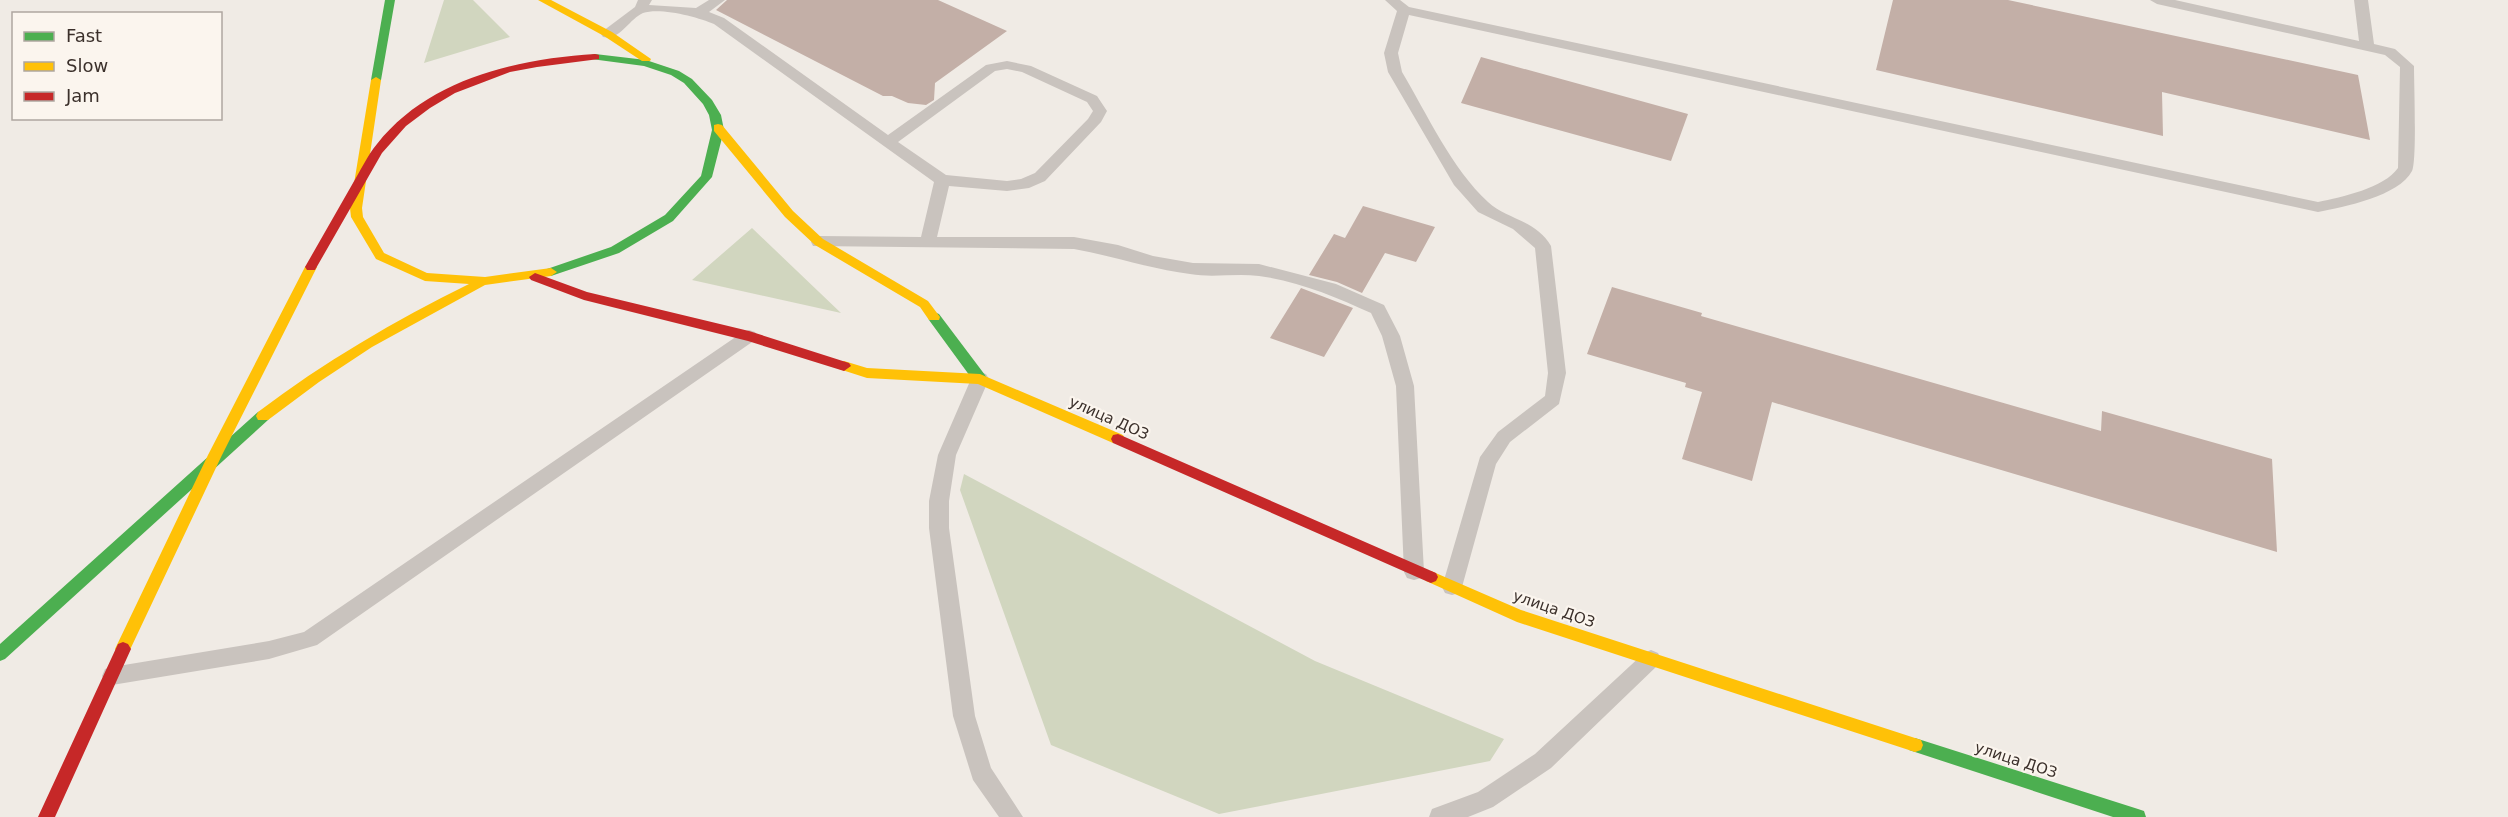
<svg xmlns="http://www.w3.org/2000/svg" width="2508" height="817" font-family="'DejaVu Sans',sans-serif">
	<rect width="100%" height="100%" fill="#f0ebe5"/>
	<!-- green -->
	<path fill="#d1d6bf" d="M 444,0 L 473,0 L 510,37 L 424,63 Z
		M 752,228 L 841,313 L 692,280 Z
		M 964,474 L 1315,661 L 1504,739 L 1490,761 L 1219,814 L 1051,745 L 960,490 Z"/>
	<!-- building -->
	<path fill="#c3afa7" d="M 727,0 L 938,0 L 1007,31 L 935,83 L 934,100 L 926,105 L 908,103 L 892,96 L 883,96 L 716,10 Z
		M 1893,0 L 2008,0 L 2358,75 L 2370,140 L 2162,92 L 2163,136 L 1876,70 Z
		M 1481,57 L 1688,114 L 1671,161 L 1461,103 Z
		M 1363,206 L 1435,227 L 1416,262 L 1385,253 L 1362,293 L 1337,282 L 1309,275 L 1334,234 L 1345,238 Z
		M 1612,287 L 1702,313 L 1701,316 L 2101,431 L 2102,411 L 2272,459 L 2277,552 L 1772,402 L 1752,481 L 1682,459 L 1702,392 L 1685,387 L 1686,383 L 1587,354 Z
		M 1301,288 L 1353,308 L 1324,357 L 1270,338 Z"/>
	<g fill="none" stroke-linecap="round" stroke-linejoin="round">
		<!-- lane -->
		<path fill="#c9c3be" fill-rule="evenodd" d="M 638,0 L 652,0 L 649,5 L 696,8 L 709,0 L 725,0 L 709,12 L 724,18 L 888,135 L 986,65 L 1007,61 L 1031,66 L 1097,96 L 1107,111 L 1101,122 L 1045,181 L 1029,188 L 1007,191 L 949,186 L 937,237 L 1074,237 L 1118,245 L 1153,256 L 1193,263 L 1259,264 L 1336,284 L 1384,305 L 1400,336 L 1414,386 L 1424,572 L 1421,578 L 1414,580 L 1407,578 L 1404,572 L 1396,386 L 1382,336 L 1371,313 C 1336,297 1298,281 1259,276 C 1236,273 1213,278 1190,274 C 1151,269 1113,256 1074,249 L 813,246 L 811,242 L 813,238 L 819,236 L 921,237 L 934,182 L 714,24 C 698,17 660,7 643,13 C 629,19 620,41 603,37 L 601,34 L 603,31 L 635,7 ZM 1007,69 L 1022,72 L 1087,102 L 1093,111 L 1088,119 L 1035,173 L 1021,179 L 1007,181 L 946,175 L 898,142 L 995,71 Z
			M 1385,0 L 1400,0 L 1409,7 L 2318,202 C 2342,197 2384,188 2398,168 L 2400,67 L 2385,55 L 2157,4 L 2150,0 L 2175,0 L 2359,41 L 2354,0 L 2368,0 L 2374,44 L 2395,49 L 2414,66 C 2414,82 2417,162 2412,171 C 2399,196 2344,207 2318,212 L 1409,15 L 1398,53 L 1402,72 C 1427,114 1452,169 1488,202 C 1506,219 1536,220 1551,246 L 1566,373 L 1559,404 L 1510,442 L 1496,464 L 1462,587 L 1459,593 L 1452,595 L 1445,593 L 1442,587 L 1480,457 L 1498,432 L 1545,396 L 1548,373 L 1535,248 L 1513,229 L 1478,212 L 1454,185 L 1388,72 L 1384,53 L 1397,11 Z
			M 749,330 L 755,332 L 758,336 L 755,340 L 317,645 L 269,659 L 112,685 L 105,683 L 102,676 L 105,669 L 112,667 L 269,641 L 304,632 L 743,332 Z
			M 980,372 L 986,374 L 989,379 L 956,455 L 949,501 L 949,528 L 975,716 L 991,768 L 1023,817 L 999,817 L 973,780 L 953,716 L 929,528 L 929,501 L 938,455 L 971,379 L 974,374 Z
			M 1651,650 L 1658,653 L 1661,659 L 1658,665 L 1551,768 L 1493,807 L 1468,817 L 1429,817 L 1432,809 L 1478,792 L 1535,754 L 1644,653 Z"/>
		<!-- fast -->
		<path fill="#4caf50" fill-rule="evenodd" d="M 385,0 L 395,0 L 381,80 L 376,83 L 371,80 Z
			M 595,54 L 646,60 L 679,71 L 692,79 L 712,100 L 721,115 L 724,130 L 712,177 L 673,221 L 619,253 L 551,276 L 545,272 L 547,269 L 611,247 L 665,215 L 701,176 L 712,130 L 709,115 L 703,104 L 684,83 L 671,75 L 644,66 L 591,59 L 591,55 Z
			M 934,312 L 939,314 L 985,375 L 987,379 L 985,383 L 975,383 L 929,320 L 928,317 Z
			M 263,411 L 268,412 L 270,416 L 268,420 L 5,659 L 0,661 L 0,644 L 258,412 Z
			M 1915,738 L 2138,809 L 2144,811 L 2146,817 L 2113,817 L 1915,752 L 1909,750 L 1907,745 L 1909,740 Z"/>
		<!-- slow -->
		<path fill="#ffc107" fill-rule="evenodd" d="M 538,0 L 551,0 L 612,32 L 651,59 L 650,61 L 642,61 L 604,36 Z
			M 376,77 L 381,80 L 362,208 L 363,217 L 384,253 L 427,273 L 485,277 L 551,268 L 557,272 L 551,276 L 485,285 L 372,347 L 319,382 L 268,420 L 258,420 L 256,416 L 258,412 C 324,362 394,321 469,284 L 425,281 L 376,259 L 351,217 L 350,208 L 371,80 Z
			M 718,124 L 722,125 L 793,211 L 823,239 L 928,301 L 940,317 L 939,320 L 929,320 L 920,307 L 815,245 L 785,217 L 714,131 L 714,125 Z
			M 311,263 L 317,267 L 222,455 L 128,654 L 123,656 L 118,654 L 115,649 L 208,455 L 305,267 Z
			M 844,361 L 867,368 L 980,374 L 1123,435 L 1125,439 L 1123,443 L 1113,443 L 978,384 L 867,378 L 839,369 L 837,366 L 839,363 Z
			M 1431,571 L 1521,610 L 1915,738 L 1921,740 L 1923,745 L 1921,750 L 1915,752 L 1517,622 L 1426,581 L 1424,577 L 1426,573 Z"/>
		<!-- jam -->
		<path fill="#c62828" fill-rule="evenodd" d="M 595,54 L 599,55 L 599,59 L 537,67 L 510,72 L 455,93 L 430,108 L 406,126 L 382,153 L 315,270 L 307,270 L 305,267 C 321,239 337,211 353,183 C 361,170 367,156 377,144 C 428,79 516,59 595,54 Z
			M 535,273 L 587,292 L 749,331 L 849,363 L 851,366 L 844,371 L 748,341 L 584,300 L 531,280 L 529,277 Z
			M 1118,434 L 1436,573 L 1438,577 L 1436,581 L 1431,583 L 1426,581 L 1113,443 L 1111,439 L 1113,435 Z
			M 123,642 L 128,644 L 131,649 L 55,817 L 38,817 L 118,644 Z"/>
	</g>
	<g text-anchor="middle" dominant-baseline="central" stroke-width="4.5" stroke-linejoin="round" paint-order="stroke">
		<!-- street labels -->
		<g font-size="15" fill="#3b302b" stroke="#fbf5ee">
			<text transform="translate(1109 418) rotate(24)">улица ДОЗ</text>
			<text transform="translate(1554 609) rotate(19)">улица ДОЗ</text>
			<text transform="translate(2016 760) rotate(18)">улица ДОЗ</text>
		</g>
	</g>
	<!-- legend -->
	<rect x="12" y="12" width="210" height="108" fill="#fbf5ee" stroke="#aea6a0" stroke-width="1.5"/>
	<rect x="24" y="32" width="30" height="9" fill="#4caf50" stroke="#aea6a0" stroke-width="1.5"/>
	<text x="66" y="42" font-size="18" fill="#3b302b">Fast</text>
	<rect x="24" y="62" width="30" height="9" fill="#ffc107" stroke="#aea6a0" stroke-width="1.5"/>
	<text x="66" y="72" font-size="18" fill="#3b302b">Slow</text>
	<rect x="24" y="92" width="30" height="9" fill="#c62828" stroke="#aea6a0" stroke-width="1.5"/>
	<text x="66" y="102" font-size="18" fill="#3b302b">Jam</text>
</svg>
